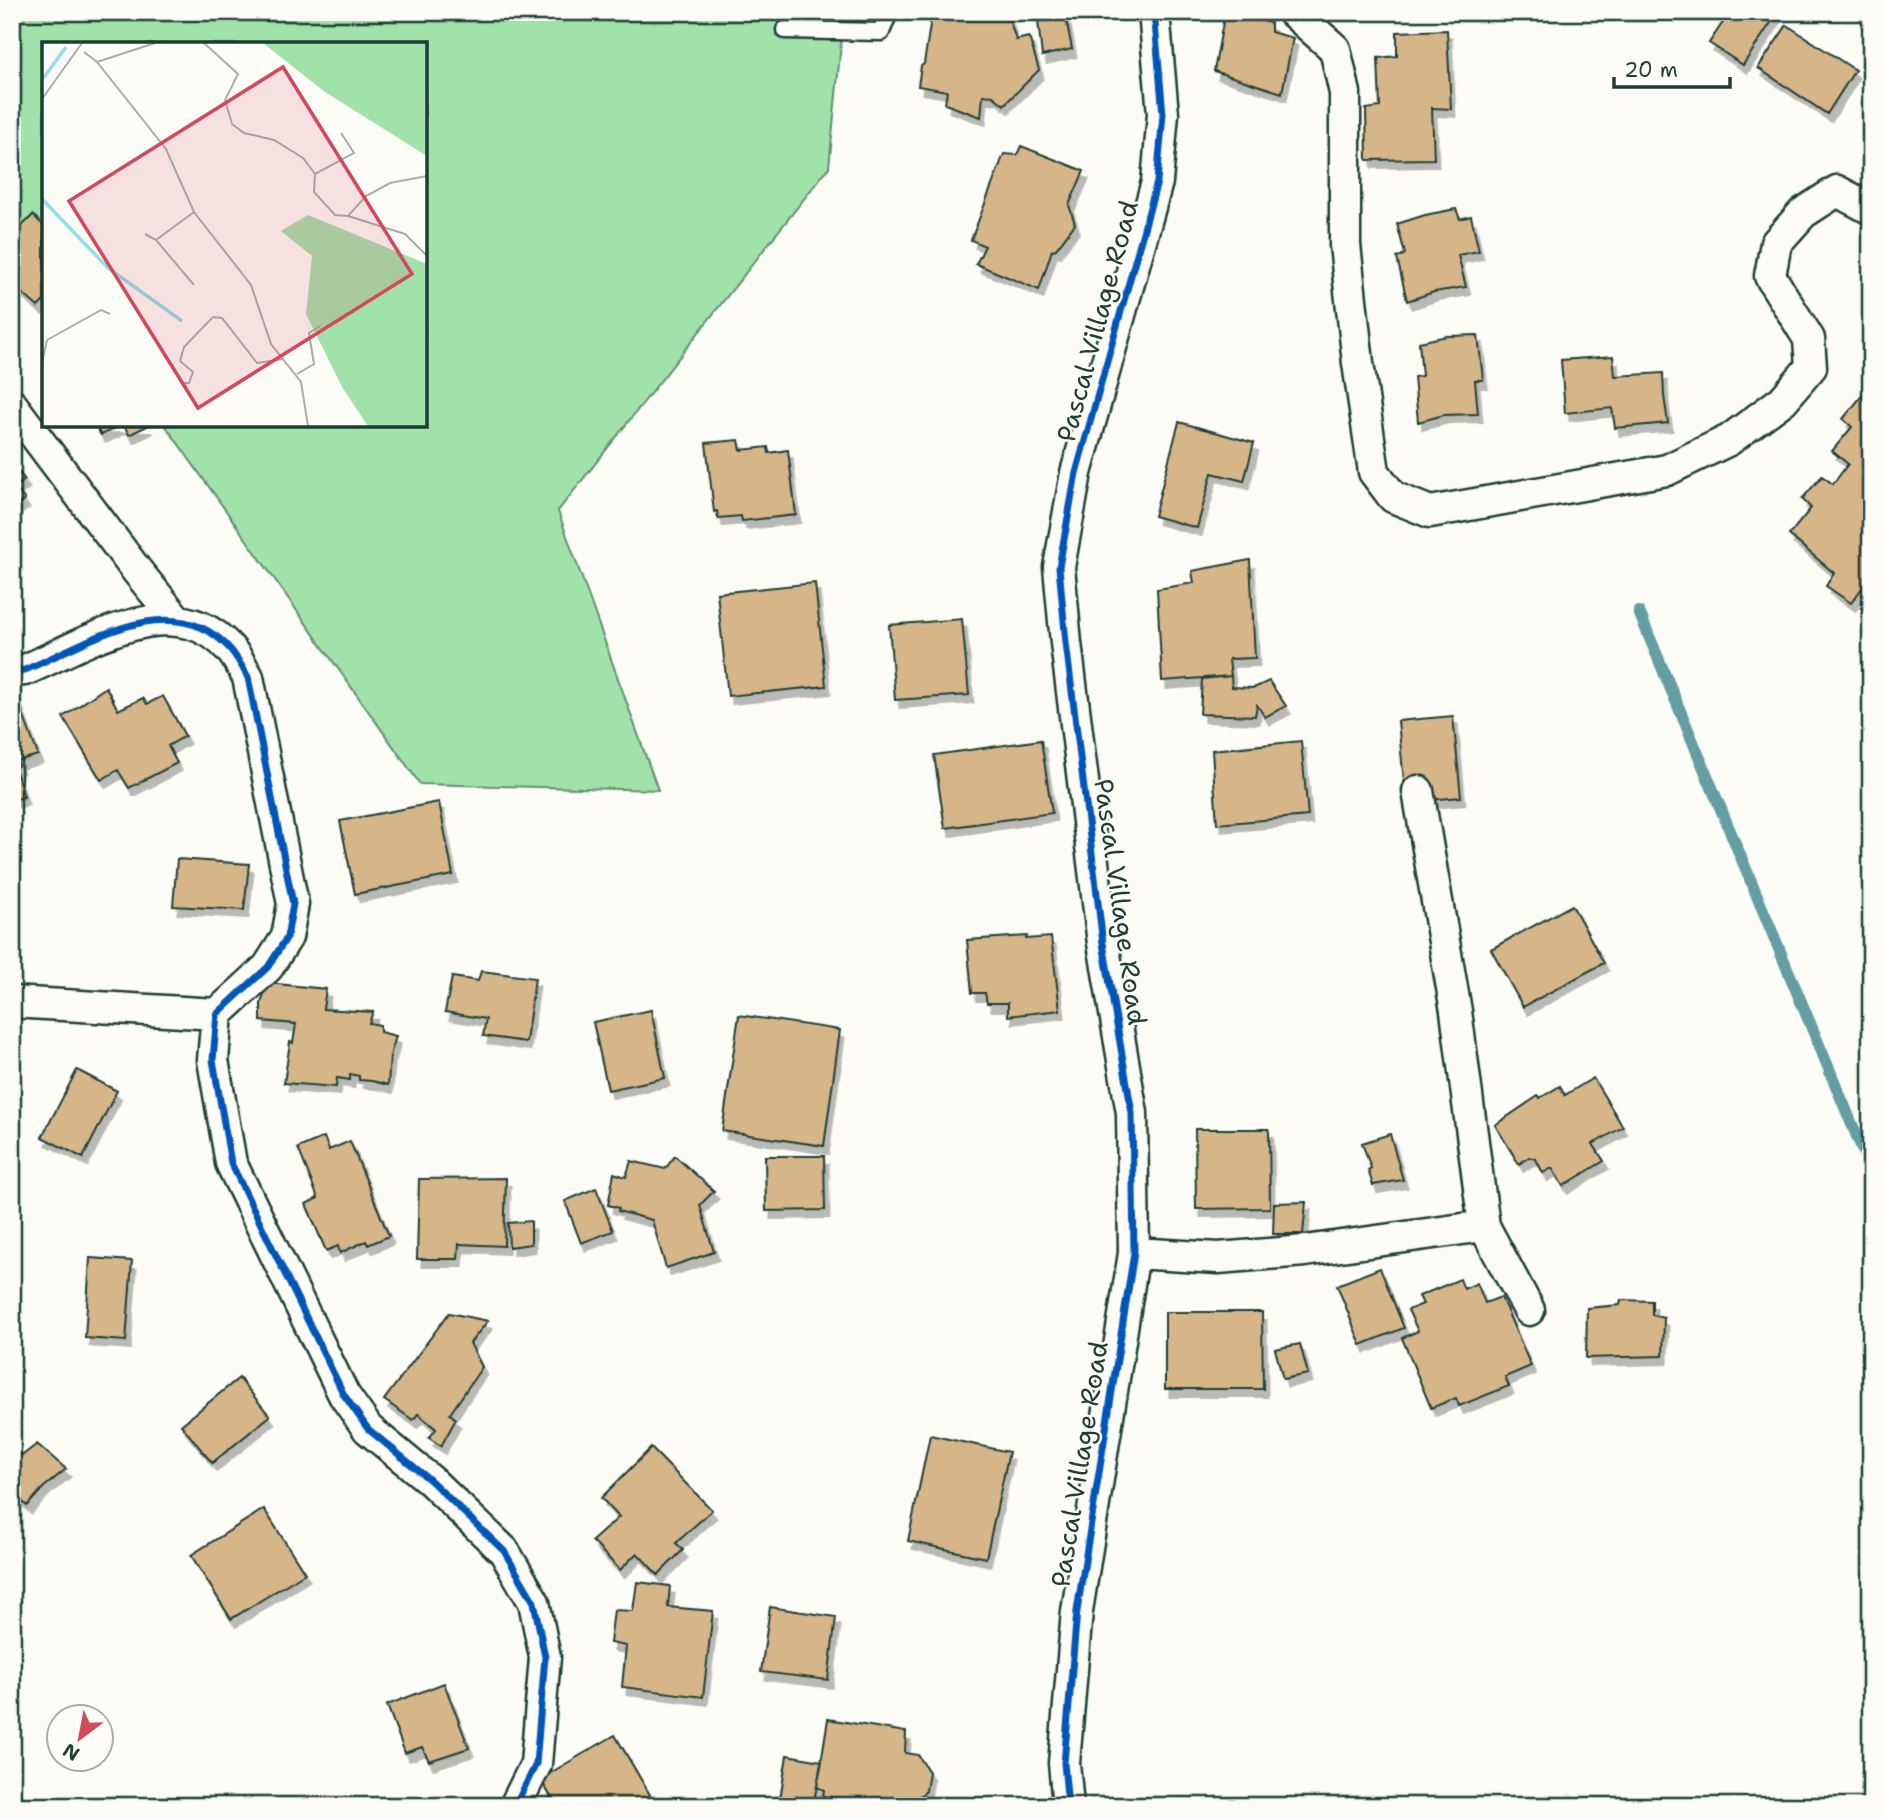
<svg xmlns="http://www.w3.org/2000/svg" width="1883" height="1818" font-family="'Shantell Sans',sans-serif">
	<defs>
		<filter id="shadow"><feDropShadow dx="4.5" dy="8" stdDeviation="0" flood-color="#0004"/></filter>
	</defs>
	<rect width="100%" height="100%" fill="#fdfcf7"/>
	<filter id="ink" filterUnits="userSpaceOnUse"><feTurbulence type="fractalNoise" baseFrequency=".0143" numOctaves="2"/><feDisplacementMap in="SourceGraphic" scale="14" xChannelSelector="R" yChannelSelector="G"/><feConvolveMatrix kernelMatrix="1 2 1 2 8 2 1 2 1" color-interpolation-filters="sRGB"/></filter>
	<g filter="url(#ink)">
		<!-- green -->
		<path fill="#a1e1aa" stroke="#608f6f" stroke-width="2" d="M 12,12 L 844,12 L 829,167 L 558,511 L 658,790 L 420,784 L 165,425 L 425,425 L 425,44 L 44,44 L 44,255 L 12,211 Z"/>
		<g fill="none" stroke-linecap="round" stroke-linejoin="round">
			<!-- stream -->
			<path stroke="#629ea2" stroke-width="12" d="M 1639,612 L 1871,1170"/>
		</g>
		<!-- building -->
		<path fill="#d6b689" stroke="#1f3d34" stroke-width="2" filter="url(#shadow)" d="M 932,12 L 1007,12 L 1016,40 L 1029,37 L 1039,70 L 1004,105 L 993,96 L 983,95 L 981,117 L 945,104 L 947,91 L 918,86 L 921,66 L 924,64 Z
			M 1037,12 L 1050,12 L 1066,18 L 1072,49 L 1042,56 Z
			M 1225,12 L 1271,23 L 1271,32 L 1293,38 L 1282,93 L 1214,71 Z
			M 1730,12 L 1778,12 L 1743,65 L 1709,43 Z
			M 1787,25 L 1855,70 L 1827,114 L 1758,68 Z
			M 1447,30 L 1451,109 L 1432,108 L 1434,159 L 1367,160 L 1366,109 L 1380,107 L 1378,58 L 1397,56 L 1397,32 Z
			M 1021,146 L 1084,171 L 1069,205 L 1075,224 L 1056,249 L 1052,250 L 1039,290 L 976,264 L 985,246 L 971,240 L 1004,154 L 1017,155 Z
			M 1456,209 L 1460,219 L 1471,216 L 1479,251 L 1458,255 L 1466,287 L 1434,292 L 1407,301 L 1397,258 L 1405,254 L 1397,224 L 1425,215 Z
			M 33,215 L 44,226 L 44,301 L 38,307 L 14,286 L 12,288 L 12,236 Z
			M 1478,335 L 1483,380 L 1475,380 L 1478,414 L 1444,415 L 1418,422 L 1414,377 L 1422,376 L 1419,342 L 1447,336 Z
			M 1613,356 L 1615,376 L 1663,373 L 1664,396 L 1668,423 L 1615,428 L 1612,408 L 1565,413 L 1561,360 Z
			M 1864,393 L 1871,398 L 1871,576 L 1851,603 L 1826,586 L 1834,573 L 1789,535 L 1811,508 L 1802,499 L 1822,476 L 1833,484 L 1848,464 L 1832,451 L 1852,427 L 1843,419 Z
			M 1179,422 L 1254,443 L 1244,481 L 1212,473 L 1197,528 L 1154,516 Z
			M 95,425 L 122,425 L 101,435 Z
			M 124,425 L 149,425 L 129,435 Z
			M 739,440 L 741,450 L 768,447 L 769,453 L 788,450 L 796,515 L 742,521 L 741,516 L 718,518 L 717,511 L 714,512 L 706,443 Z
			M 12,464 L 25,480 L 15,487 L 25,500 L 12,509 Z
			M 1250,560 L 1255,658 L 1229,659 L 1231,676 L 1162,681 L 1157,589 L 1194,583 L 1192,571 Z
			M 815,583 L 826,686 L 728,696 L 717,593 Z
			M 962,619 L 969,695 L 895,700 L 889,625 Z
			M 1231,676 L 1232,687 L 1254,688 L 1269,681 L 1286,706 L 1265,717 L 1257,705 L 1255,716 L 1200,714 L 1202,679 Z
			M 106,687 L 118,710 L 143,698 L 147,704 L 163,696 L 185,736 L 168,746 L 177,763 L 129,788 L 118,770 L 101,780 L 63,717 Z
			M 16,695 L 38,755 L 17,761 L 19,765 L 15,768 L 24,797 L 12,800 L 12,696 Z
			M 1453,716 L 1461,797 L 1406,802 L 1398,721 Z
			M 1041,740 L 1052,813 L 945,828 L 934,755 Z
			M 1301,741 L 1308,816 L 1217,824 L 1212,750 Z
			M 439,802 L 453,875 L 355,894 L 340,821 Z
			M 177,859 L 249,864 L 244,910 L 173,906 Z
			M 1572,905 L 1604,963 L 1523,1007 L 1491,949 Z
			M 1027,936 L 1026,939 L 1051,937 L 1060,1010 L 1008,1016 L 1008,1003 L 987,1003 L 985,993 L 972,993 L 967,940 Z
			M 481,971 L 535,978 L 526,1042 L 483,1036 L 486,1019 L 445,1012 L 452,977 L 478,981 Z
			M 267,983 L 326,989 L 323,1009 L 373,1012 L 369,1023 L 380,1025 L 380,1032 L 396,1036 L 390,1056 L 388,1085 L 372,1081 L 359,1080 L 359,1076 L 350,1074 L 350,1080 L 337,1078 L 336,1087 L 284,1083 L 290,1042 L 293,1043 L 296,1024 L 261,1021 L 261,1004 Z
			M 651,1010 L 665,1078 L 608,1090 L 593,1022 Z
			M 739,1015 L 840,1030 L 824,1146 L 722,1131 Z
			M 77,1070 L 117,1091 L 83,1158 L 42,1137 Z
			M 1593,1078 L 1623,1127 L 1593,1144 L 1604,1161 L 1563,1186 L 1552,1168 L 1543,1173 L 1536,1159 L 1529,1157 L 1519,1164 L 1495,1125 L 1538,1096 L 1540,1098 L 1560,1086 L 1565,1095 Z
			M 1195,1129 L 1269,1129 L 1270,1208 L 1196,1209 Z
			M 1390,1134 L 1403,1180 L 1373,1185 L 1368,1170 L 1371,1168 L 1362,1143 Z
			M 324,1137 L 329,1150 L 350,1141 L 389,1236 L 368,1245 L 366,1241 L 340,1253 L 338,1246 L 326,1251 L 306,1204 L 318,1198 L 298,1148 Z
			M 675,1156 L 714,1191 L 700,1205 L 714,1252 L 666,1268 L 652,1220 L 618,1211 L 619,1208 L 608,1205 L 614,1173 L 626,1177 L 631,1161 L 665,1169 Z
			M 765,1156 L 824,1156 L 825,1210 L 766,1211 Z
			M 506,1178 L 504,1246 L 459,1244 L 458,1259 L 417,1259 L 419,1179 Z
			M 596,1188 L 613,1231 L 581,1243 L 565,1201 Z
			M 1306,1202 L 1303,1234 L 1273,1234 L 1274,1203 Z
			M 531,1221 L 531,1244 L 509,1247 L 508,1223 Z
			M 90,1258 L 132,1261 L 126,1341 L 85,1338 Z
			M 1380,1268 L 1404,1328 L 1361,1345 L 1337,1285 Z
			M 1460,1279 L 1464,1289 L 1477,1283 L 1485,1303 L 1501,1297 L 1531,1366 L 1505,1377 L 1509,1386 L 1459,1406 L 1456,1398 L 1431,1408 L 1402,1338 L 1418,1331 L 1408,1310 L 1423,1304 L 1419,1296 Z
			M 1621,1300 L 1652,1301 L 1652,1315 L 1664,1318 L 1663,1356 L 1586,1358 L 1587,1308 L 1620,1305 Z
			M 1165,1312 L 1262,1312 L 1263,1389 L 1165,1389 Z
			M 449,1313 L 488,1321 L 470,1343 L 482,1367 L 450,1414 L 456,1419 L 441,1446 L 429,1438 L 436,1429 L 418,1414 L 413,1420 L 384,1400 Z
			M 1300,1344 L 1308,1374 L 1283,1379 L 1275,1349 Z
			M 239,1378 L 270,1416 L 212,1463 L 181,1425 Z
			M 930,1435 L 1009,1452 L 986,1558 L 908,1541 Z
			M 37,1444 L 66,1469 L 43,1488 L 27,1506 L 12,1492 L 12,1451 L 15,1449 L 23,1455 Z
			M 651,1448 L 712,1510 L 676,1543 L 683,1550 L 658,1575 L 637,1553 L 620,1570 L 592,1541 L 619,1517 L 601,1498 Z
			M 264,1509 L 305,1573 L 231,1619 L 191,1555 Z
			M 637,1582 L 670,1586 L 668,1607 L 713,1611 L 703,1697 L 622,1687 L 626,1646 L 610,1643 L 614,1610 L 633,1611 Z
			M 770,1607 L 836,1617 L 828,1680 L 761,1672 Z
			M 444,1683 L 469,1748 L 429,1761 L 422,1747 L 405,1753 L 387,1705 Z
			M 828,1719 L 906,1732 L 905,1753 L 918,1755 L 929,1772 L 926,1791 L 910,1805 L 887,1801 L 886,1806 L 851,1802 L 823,1796 L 824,1790 L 817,1787 Z
			M 615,1735 L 650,1795 L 631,1806 L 557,1806 L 540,1779 Z
			M 787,1755 L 822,1761 L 813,1806 L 779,1806 Z"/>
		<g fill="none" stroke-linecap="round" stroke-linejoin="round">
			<defs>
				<path id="service" d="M 785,30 L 881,32 L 889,12"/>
				<path id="minor" d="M 1293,12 L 1335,49 L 1345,93 L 1345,245 L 1358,363 L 1374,472 L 1393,497 L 1430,512 L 1667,470 L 1729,440 L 1783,400 L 1811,367 L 1809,339 L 1770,276 L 1776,243 L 1803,213 L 1837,191 L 1871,209
					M 12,405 L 137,571 L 177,620
					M 12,671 L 25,670 C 86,644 173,585 230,649 C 237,657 243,668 248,677 L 293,904 L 287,937 L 268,967 L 217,1014 L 213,1060 L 231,1163 L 344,1395 L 368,1429 L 430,1480 L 504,1551 L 534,1602 L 545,1657 L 536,1764 L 515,1806
					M 1418,791 L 1456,1011 L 1484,1226 L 1529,1310
					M 12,1002 L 217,1014
					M 1134,1253 L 1218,1258 L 1305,1251 L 1484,1226
					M 1068,1806 L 1064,1763 L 1077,1611 L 1134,1253 L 1132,1113 L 1103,943 L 1066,643 L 1059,567 L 1076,473 L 1157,182 L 1163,114 L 1154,12"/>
			</defs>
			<!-- service casing -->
			<use href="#service" stroke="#1f3d34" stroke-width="21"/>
			<!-- minor casing -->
			<use href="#minor" stroke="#1f3d34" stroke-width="35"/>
			<!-- service -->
			<use href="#service" stroke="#fdfcf7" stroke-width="16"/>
			<!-- minor -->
			<use href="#minor" stroke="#fdfcf7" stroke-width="30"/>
			<defs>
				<path id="cycleway" d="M 12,671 L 25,670 C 86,644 173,585 230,649 C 237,657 243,668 248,677 L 293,904 L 287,937 L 268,967 L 217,1014 L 213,1060 L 231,1163 L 344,1395 L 368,1429 L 430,1480 L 504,1551 L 534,1602 L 545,1657 L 536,1764 L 515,1806
					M 1068,1806 L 1064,1763 L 1077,1611 L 1134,1253 L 1132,1113 L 1103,943 L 1066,643 L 1059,567 L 1076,473 L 1157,182 L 1163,114 L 1154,12"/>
			</defs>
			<!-- cycleway casing -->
			<use href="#cycleway" stroke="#fdfcf7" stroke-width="11"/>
			<!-- cycleway -->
			<use href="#cycleway" stroke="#0057b8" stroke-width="7"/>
		</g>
	</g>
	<g text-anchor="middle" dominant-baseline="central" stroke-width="5" stroke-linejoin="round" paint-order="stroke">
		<!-- street labels -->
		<g font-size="26" fill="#1f3d34" stroke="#fdfcf7">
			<text transform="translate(1097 321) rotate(-75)">Pascal Village Road</text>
			<text transform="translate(1121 902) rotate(82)">Pascal Village Road</text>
			<text transform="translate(1079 1464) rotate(-81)">Pascal Village Road</text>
		</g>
	</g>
	<!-- overview -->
	<g transform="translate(42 42)">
		<rect width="385" height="385" fill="#fdfcf7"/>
		<path d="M 221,1 L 385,1 L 385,114 L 283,50 ZM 266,173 L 385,222 L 385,384 L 326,384 L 300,345 L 264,272 L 270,214 L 239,189 Z" fill="#a1e1aa"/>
		<path fill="none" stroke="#8fdfec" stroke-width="3.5" d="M 0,38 L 24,5M 0,157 L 66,226 L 140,279"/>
		<path fill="none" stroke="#a4b0a9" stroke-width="2" d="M 162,1 L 196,32 L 183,58 L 190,82 L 202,91 L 232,98 L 261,116 L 273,132 L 272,150 L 293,173 L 306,174 L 324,154 L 348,141 L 385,134M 42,10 L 55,20 L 124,107 L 152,170 L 209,243 L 229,302 L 259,340 L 266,384M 55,20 L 113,1M 0,57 L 40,1M 273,132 L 312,111 L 299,91M 306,174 L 363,192 L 385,214M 103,192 L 114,198 L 152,243M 114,198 L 152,170M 5,298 L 59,268 L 68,272M 0,321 L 5,298M 255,332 L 272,322 L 267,291 L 278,284M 139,341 L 147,341 L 151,330 L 138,319 L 142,305 L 171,275 L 180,276 L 215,321 L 242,317"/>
		<path fill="#d1495b" fill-opacity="0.15" stroke="#d1495b" stroke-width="3.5" d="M 241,25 L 370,232 L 156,366 L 27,159 Z"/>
		<rect width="385" height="385" fill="none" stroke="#1f3d34" stroke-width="3.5"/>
	</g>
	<!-- margin -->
	<rect width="1883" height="1818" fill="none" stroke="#fdfcf7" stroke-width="42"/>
	<rect x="21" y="21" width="1841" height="1776" fill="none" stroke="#1f3d34" stroke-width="2.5" filter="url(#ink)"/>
	<!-- north arrow -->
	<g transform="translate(80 1738) rotate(212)"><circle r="33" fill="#fdfcf7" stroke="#a4b0a9" stroke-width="2"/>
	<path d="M0-5L12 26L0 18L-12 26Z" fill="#d1495b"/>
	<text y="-10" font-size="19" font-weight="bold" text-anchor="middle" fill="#1f3d34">N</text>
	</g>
	<!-- scale -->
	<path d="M1614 77v10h116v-10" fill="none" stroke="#1f3d34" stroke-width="3.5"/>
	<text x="1624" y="77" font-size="21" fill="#1f3d34" stroke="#fdfcf7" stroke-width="5" paint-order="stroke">20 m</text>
</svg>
